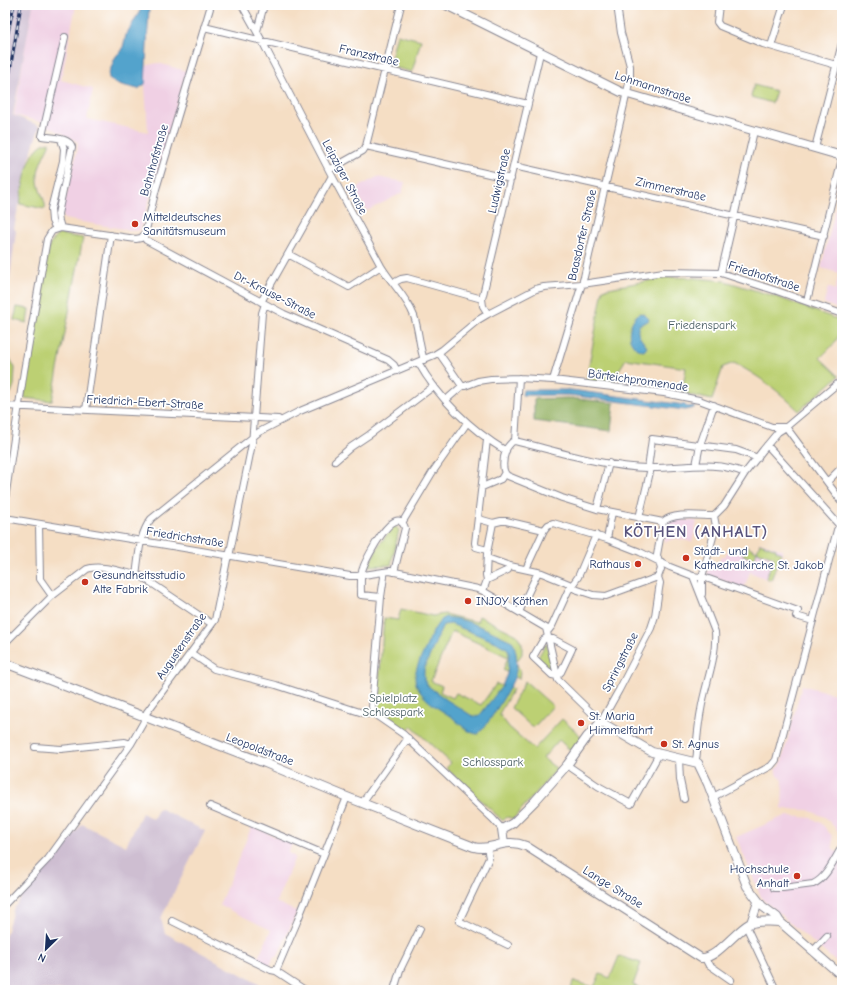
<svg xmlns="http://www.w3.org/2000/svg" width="847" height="995" font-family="'Comic Neue',sans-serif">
	<rect width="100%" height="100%" fill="#fff"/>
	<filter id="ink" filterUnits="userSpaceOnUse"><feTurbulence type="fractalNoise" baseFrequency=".025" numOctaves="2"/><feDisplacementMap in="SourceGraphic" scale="8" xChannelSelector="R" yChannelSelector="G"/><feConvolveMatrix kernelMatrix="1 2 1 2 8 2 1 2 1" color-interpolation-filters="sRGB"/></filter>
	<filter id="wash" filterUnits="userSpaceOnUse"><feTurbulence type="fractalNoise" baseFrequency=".012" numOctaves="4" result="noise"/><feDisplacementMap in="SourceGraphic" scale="16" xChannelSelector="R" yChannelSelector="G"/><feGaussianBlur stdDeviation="0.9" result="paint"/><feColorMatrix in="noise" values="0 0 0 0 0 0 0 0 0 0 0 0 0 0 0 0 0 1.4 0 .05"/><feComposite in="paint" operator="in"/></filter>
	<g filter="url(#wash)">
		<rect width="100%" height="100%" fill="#f5dec4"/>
		<!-- built -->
		<path fill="#f0d0e4" d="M 33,5 L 76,5 L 61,80 L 93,89 L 87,119 L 148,132 L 144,71 L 148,65 L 158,63 L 186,71 L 155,182 L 140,230 L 136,231 L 64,219 L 62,213 L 77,151 L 78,142 L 41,122 L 14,115 L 26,43 Z
			M 377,177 L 405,182 L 402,193 L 367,211 L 355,189 Z
			M 842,182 L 842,311 L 824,303 L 828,287 L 835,290 L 839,273 L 821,268 Z
			M 674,519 L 697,521 L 692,542 L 675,538 L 665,542 L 663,537 L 666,523 Z
			M 760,542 L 783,550 L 771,581 L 750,572 L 744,588 L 707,574 L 711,563 L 718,565 L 721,556 L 725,557 L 728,549 L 742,554 L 746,546 L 757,550 Z
			M 802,685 L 842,696 L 842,820 L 839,832 L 825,817 L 808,810 L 782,809 L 783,780 L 778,776 L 775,769 L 780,766 L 782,761 Z
			M 789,816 L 812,818 L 821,823 L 832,836 L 833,850 L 842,854 L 842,967 L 762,899 L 736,837 L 780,818 Z
			M 252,826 L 292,844 L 288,853 L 295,857 L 276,902 L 297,912 L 277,957 L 274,956 L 270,966 L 257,960 L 271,930 L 219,905 Z"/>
		<!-- industrial -->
		<path fill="#cebed1" d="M 5,5 L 33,5 L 13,115 L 40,126 L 34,143 L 25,174 L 14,228 L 16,231 L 10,278 L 5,298 Z
			M 159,808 L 205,831 L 163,914 L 161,919 L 165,933 L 270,990 L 5,990 L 5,937 L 13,910 L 21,898 L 82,824 L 126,846 L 142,813 L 153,819 Z"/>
		<!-- green -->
		<path fill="#bcd073" stroke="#6c8068" d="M 397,34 L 421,40 L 412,72 L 389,66 Z
			M 754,85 L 776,91 L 772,103 L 751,97 Z
			M 49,142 L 49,145 C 42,160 35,170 39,187 C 41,195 46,201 45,209 L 20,204 C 23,187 26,158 40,146 C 42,144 46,143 49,142 Z
			M 58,234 L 83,238 L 52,401 L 24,398 L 49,246 Z
			M 669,277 L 696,278 L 725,281 L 777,297 L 842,321 C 842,338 831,347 820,358 L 839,376 L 799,411 C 780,392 758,375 734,363 L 723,367 L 712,400 L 682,393 L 686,368 L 626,359 L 619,370 L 617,370 L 614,385 L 586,381 L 603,289 Z
			M 17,307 L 29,309 L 27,323 L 14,320 Z
			M 5,349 L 15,368 L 14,385 L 11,393 L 5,395 Z
			M 393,527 L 396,527 L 399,530 L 391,565 L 368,566 L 379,545 Z
			M 760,543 L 776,549 L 776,551 L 781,553 L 771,580 L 766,578 L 774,557 L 757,551 L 754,559 L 743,555 L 746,546 L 757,551 Z
			M 401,609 L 433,616 L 444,614 L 477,622 L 479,616 L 517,635 L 522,644 L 522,654 L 516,662 L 520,671 L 519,679 L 503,670 L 508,657 L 452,631 L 431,681 L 442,686 L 440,692 L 453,698 L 456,693 L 481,705 L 496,684 L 513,689 L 499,714 L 509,727 L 534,749 L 562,719 L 582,737 L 571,751 L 559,740 L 543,758 L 557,769 L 513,819 C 508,816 506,817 503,821 L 446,768 L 451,763 L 411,726 L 407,731 L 379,711 L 377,705 L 384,618 L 398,620 Z
			M 547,644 L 552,671 L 537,659 L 545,645 Z
			M 525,681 L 553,706 L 533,728 L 511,708 Z
			M 619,956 L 641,963 L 633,985 L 644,990 L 571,990 L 573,981 L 594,987 L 600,974 L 610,978 Z"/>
		<!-- forest -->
		<path fill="#95b265" stroke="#587062" d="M 569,398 L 614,403 L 611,431 L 534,421 L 534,399 Z"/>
		<!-- water -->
		<path fill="#52a3cc" stroke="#366995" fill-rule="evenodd" d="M 144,7 L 149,8 L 145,84 L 138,89 C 132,87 111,84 109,78 C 108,74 110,70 112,66 C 114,59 116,54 122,51 L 126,35 L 141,9 Z
			M 640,313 L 644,314 L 649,319 L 648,321 L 639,325 C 635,335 642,339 647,347 L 645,350 L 643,351 C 638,349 634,347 632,343 C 626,335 631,318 640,313 Z
			M 523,390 L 571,390 L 685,405 L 687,407 L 694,406 L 694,408 L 685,410 L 569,395 L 522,395 Z
			M 445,617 C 469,619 490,631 512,641 C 517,650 518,665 515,675 C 512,686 487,727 478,734 C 469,734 460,724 453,718 C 439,709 414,695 415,676 C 416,667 422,656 426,647 C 431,636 435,624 445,617 ZM 451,624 L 496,642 L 508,649 L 509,654 L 507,674 L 502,686 L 480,715 L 474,717 L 447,700 L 428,686 L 424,680 L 424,669 L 443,625 Z"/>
	</g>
	<g filter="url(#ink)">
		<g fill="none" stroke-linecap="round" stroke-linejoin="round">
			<defs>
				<path id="minor" d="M 242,5 L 262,41 L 332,176 L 381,266 C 391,283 407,297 414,316 C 419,330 419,346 424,360
					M 719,5 L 717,22 L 720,26 L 763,44 L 836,65
					M 204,27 L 528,104
					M 257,31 L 264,5
					M 771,46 L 784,5
					M 366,146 L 511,179
					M 815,148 L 842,43
					M 514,166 L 824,236
					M 329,170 L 363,151 L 366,146 L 401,5
					M 61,228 L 59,221 L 58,214 L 72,147 C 69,137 51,138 42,136 L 65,37
					M 56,229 L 52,221 L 51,209 L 63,161 L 64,149 L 61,139
					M 143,236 L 146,240 L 284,314 L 388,360 L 394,365 L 397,371
					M 288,254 L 349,287 L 381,266
					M 721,273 L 754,131
					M 393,283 L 401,279 L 407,278 L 482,299
					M 807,301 L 842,159
					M 261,302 L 332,176
					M 488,314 L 483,306 L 482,299 L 540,53
					M 439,353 L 462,386
					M 418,362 C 438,398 471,430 506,451
					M 553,380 L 584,277 L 630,79 L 630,66 L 621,33 L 617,5
					M 462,386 L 465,386 L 478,381 L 491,379 L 519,378 L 553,380 L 664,393 L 699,400 L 772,427 L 786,427
					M 446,400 L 462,386
					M 5,406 L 278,419
					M 86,410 L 111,235
					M 786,427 L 842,502
					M 515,441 C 557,451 605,467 648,468 C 680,469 714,459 745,473
					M 515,441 L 512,442 C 510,444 507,447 506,450 C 503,458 501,472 508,476 L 562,498 L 597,509 L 663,522
					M 515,441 L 519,378
					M 767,445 L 840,526
					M 335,461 L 351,447 L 369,435 L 434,386
					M 696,465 L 700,445 L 714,405
					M 648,468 L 652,439 L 736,450 L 758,458
					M 827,482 L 842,467
					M 482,487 L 501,479 L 504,474
					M 5,499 L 24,371 L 47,239 L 52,231 L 61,228 L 136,239 L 141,238 L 145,234 L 156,189 L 211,5
					M 597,509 L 609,463
					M 714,516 L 724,506 L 745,473 L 763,450 L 778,432 L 786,427 L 842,380
					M 5,518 L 350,576 L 357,576 L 390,571 L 478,589 L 483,591 L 546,628 L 558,680 L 601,722 L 619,690 L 651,628 L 655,616 L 659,589 L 660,583 L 658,577 L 661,569 L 657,555 L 663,522 C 673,512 700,516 714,516
					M 639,518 L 651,468
					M 479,519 L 493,523 L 501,521 L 506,521 L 544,530
					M 402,523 L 432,473 L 467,423
					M 39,524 L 40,579 L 52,596
					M 607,539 L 612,512
					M 487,550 L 476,547 L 475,543 L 487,440
					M 487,558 L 510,566 L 542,573 L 569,584 L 575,589 L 593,595 L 606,596 L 658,577
					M 526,569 L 544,530 L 548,525 L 553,523 L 607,539 L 640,552 L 670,567 L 693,576 L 706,578 L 798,611 L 796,616 L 813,621
					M 136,575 L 141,576 L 212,624
					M 693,576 L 715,632 C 717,658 705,684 701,710 C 699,720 698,730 697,740 C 697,748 698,755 695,762
					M 487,580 L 508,570 L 510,566
					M 483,591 L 487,580 L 486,575 L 487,553 L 493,523
					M 702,594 L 702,577 L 716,526 L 714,516
					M 381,597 L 361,595 C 361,588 360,574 363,568 C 366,559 396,500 405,528 L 394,572
					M 519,612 L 538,572
					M 548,631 L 552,626 L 568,591 L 578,577 L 596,535
					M 546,638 L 553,639 L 572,649 L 561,672 L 557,676 L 552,675 L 533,657 L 543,640 Z
					M 5,643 L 52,596 L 87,569 C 99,564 123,572 136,575 C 139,556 139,534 151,519 L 259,432 L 300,411 L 434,355 L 442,350 L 478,320 L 488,314 L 536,289 L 544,287 L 582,284 L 664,272 L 721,273 L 777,291 L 842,314
					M 191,653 L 214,669 L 276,685 L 366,714 L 374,714
					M 374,714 L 403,734 L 493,819 L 502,829
					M 374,714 L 372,707 L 381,597 L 384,577 L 383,572
					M 35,747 L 61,749 L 125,742 L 131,744
					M 679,759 L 680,780 L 684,799
					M 567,765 L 598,786 L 631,804 L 659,754
					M 713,797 L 771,766 L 776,760 L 837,530 L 842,523
					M 362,803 L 408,738
					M 210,806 L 324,854
					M 487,847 L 489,858 L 459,921 L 508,945
					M 774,888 L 783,888 L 813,884 C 827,878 834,859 842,847
					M 5,904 L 48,859 L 131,744 L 143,723 L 147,712 L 215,620 L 227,560 L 230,552 L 252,444 L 262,313 L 265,304
					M 172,921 L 271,970 L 276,971 L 305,990
					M 746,926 L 776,990
					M 813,951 L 827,936
					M 705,958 L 708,964 L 731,980
					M 276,971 L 297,922 L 347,797
					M 394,990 L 400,970 L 420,929"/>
				<path id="major" d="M 446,5 L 621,92 L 842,156
					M 5,663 L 265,763 L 347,797 L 474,847 C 492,852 503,837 526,846 L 701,958 C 715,960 736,931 749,924 C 756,921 772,921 780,922
					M 504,843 L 502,829 L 513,823 L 535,801 L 567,765 L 587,737 L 601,722 L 652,752 L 698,763 L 708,784 L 747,886 L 762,906 L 777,917 L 780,922 L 842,976
					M 751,923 L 758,902"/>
			</defs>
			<!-- minor casing -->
			<use href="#minor" stroke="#888691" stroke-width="8"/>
			<!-- major casing -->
			<use href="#major" stroke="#888691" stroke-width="10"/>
			<!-- minor -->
			<use href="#minor" stroke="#fff" stroke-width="6"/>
			<!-- major -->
			<use href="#major" stroke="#fff" stroke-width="8"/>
			<defs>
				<path id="rail" d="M 5,46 L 14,5
					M 5,100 L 21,5"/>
			</defs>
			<!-- rail casing -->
			<use href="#rail" stroke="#1b2f5e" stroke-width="3"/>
			<!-- rail -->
			<use href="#rail" stroke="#fff" stroke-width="1.5" stroke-dasharray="4.5" stroke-linecap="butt"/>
		</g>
	</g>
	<!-- markers -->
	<g fill="#c8321e" stroke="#fff" stroke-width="1.5">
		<circle cx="135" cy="224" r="4"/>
		<circle cx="686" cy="558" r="4"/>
		<circle cx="638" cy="564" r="4"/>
		<circle cx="85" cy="582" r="4"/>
		<circle cx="468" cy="601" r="4"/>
		<circle cx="581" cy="723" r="4"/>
		<circle cx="664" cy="744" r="4"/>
		<circle cx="797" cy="876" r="4"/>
	</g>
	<g text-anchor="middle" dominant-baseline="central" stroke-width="3.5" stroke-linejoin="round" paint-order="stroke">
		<!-- street labels -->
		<g font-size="12" fill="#1b2f5e" stroke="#fff">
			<text transform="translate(369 55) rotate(13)">Franzstraße</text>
			<text transform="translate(653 87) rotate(18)">Lohmannstraße</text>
			<text transform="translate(154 160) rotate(-74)">Bahnhofstraße</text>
			<text transform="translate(345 177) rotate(62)">Leipziger Straße</text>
			<text transform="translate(499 181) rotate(-77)">Ludwigstraße</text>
			<text transform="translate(671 189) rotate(13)">Zimmerstraße</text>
			<text transform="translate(582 235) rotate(-77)">Baasdorfer Straße</text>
			<text transform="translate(764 276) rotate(18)">Friedhofstraße</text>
			<text transform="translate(275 295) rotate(27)">Dr.-Krause-Straße</text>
			<text transform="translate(638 380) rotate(8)">Bärteichpromenade</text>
			<text transform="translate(145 402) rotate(3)">Friedrich-Ebert-Straße</text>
			<text transform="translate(185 537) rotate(9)">Friedrichstraße</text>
			<text transform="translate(181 646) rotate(-55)">Augustenstraße</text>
			<text transform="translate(620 662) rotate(-63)">Springstraße</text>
			<text transform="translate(260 749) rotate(21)">Leopoldstraße</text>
			<text transform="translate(613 887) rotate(32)">Lange Straße</text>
		</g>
		<!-- poi labels -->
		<g font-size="12" fill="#1b2f5e" stroke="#fff" text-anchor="start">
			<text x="143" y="217">Mitteldeutsches<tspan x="143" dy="14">Sanitätsmuseum</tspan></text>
			<text x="694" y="551">Stadt- und<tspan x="694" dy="14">Kathedralkirche St. Jakob</tspan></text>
			<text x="630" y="564" text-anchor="end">Rathaus</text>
			<text x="93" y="575">Gesundheitsstudio<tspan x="93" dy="14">Alte Fabrik</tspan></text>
			<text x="476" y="601">INJOY Köthen</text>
			<text x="589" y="716">St. Maria<tspan x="589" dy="14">Himmelfahrt</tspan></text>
			<text x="672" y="744">St. Agnus</text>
			<text x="789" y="869" text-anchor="end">Hochschule<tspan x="789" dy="14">Anhalt</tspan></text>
		</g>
		<!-- park labels -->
		<g font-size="12" fill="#4b5f64" stroke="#fff">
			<text x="702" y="325">Friedenspark</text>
			<text x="393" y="698">Spielplatz<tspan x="393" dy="14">Schlosspark</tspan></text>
			<text x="493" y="762">Schlosspark</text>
		</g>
		<!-- district labels -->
		<g font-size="16" font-weight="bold" letter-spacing="1" fill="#59547d" stroke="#fff">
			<text x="696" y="532">KÖTHEN (ANHALT)</text>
		</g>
	</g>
	<!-- margin -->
	<rect width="847" height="995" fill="none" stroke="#fff" stroke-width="20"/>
	<!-- north arrow -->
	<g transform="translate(46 949) rotate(205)" stroke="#ffffff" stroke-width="3" paint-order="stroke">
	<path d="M0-3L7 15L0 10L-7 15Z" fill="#1b2f5e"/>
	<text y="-6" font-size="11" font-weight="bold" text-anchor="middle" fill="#1b2f5e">N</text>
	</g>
</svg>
